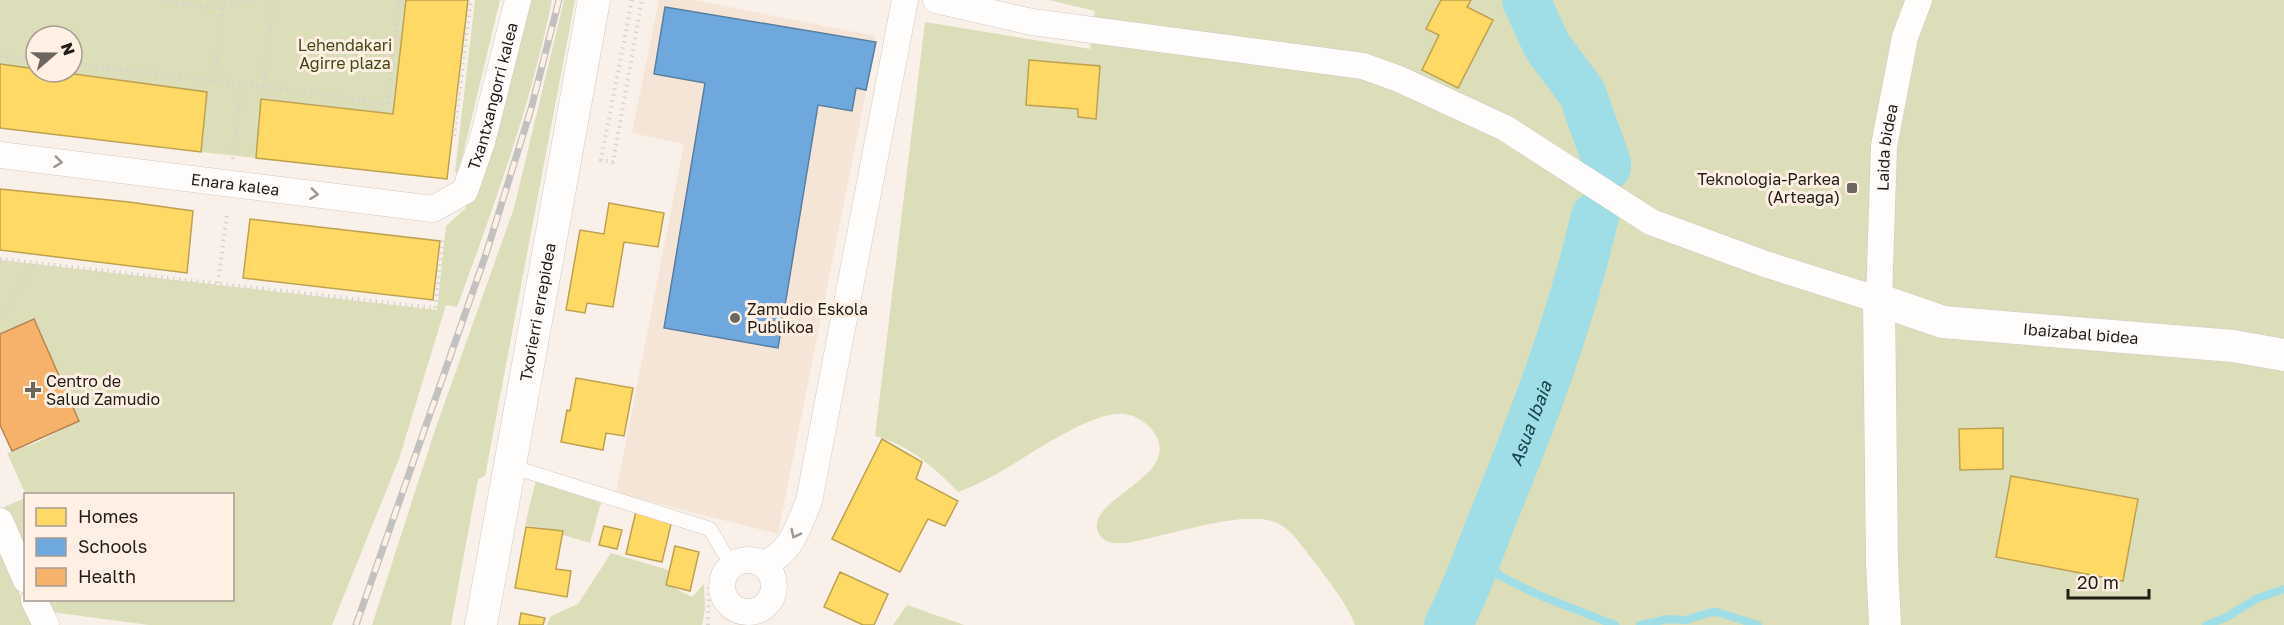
<svg xmlns="http://www.w3.org/2000/svg" width="2284" height="625" font-family="'Golos Text',sans-serif">
	<rect width="100%" height="100%" fill="#f9f1e9"/>
	<!-- built -->
	<path fill="#f4e5d7" d="M 659,0 L 695,0 L 875,36 L 876,42 L 778,534 L 616,493 L 684,144 L 632,133 Z"/>
	<!-- green -->
	<path fill="#dcddb9" d="M 0,0 L 406,0 L 393,114 L 261,99 L 256,158 L 201,152 L 207,92 L 59,72 L 72,72 L 72,36 L 36,36 L 36,69 L 0,64 Z
		M 475,0 L 500,0 L 459,171 L 457,173 L 455,172 Z
		M 524,0 L 552,0 C 531,105 494,206 457,307 L 446,305 L 399,459 L 332,625 L 149,625 L 51,612 L 45,600 L 232,600 L 232,494 L 26,495 L 7,453 L 38,442 L 79,421 L 34,319 L 0,334 L 0,260 L 437,310 L 446,226 L 466,208 L 463,202 Z
		M 564,0 L 575,0 L 485,476 L 478,479 L 451,625 L 372,625 L 435,430 L 514,208 Z
		M 1049,0 L 2284,0 L 2284,625 L 1355,625 C 1346,601 1328,581 1313,560 C 1303,548 1293,531 1279,524 C 1253,509 1183,531 1154,537 C 1140,540 1123,546 1109,542 C 1105,541 1101,538 1099,534 C 1080,499 1189,476 1152,430 C 1146,422 1135,415 1125,414 C 1089,410 1024,460 991,477 C 980,483 969,488 958,492 C 934,467 909,445 875,436 L 925,22 L 1090,49 L 1095,11 Z
		M 536,480 L 601,503 L 590,543 L 563,535 L 563,532 L 525,525 Z
		M 25,498 L 25,556 L 4,507 Z
		M 0,548 L 33,625 L 0,625 Z
		M 611,553 L 668,570 L 667,584 L 692,597 L 704,584 L 705,609 L 702,625 L 547,625 L 551,616 L 578,604 Z
		M 907,605 L 964,625 L 893,625 Z"/>
	<!-- homes -->
	<path fill="#ffd966" stroke="#bda14f" stroke-width="1.5" d="M 406,0 L 468,0 L 447,179 L 256,158 L 261,99 L 393,114 Z
		M 1441,0 L 1471,0 L 1467,7 L 1493,20 L 1458,88 L 1422,70 L 1439,35 L 1426,29 Z
		M 1029,60 L 1100,66 L 1096,119 L 1078,117 L 1078,109 L 1026,105 Z
		M 0,64 L 36,69 L 36,72 L 59,72 L 207,92 L 201,152 L 0,128 Z
		M 0,189 L 129,202 L 193,211 L 187,273 L 0,250 Z
		M 609,203 L 664,213 L 658,247 L 624,242 L 613,307 L 587,303 L 585,313 L 566,310 L 580,230 L 604,234 Z
		M 250,219 L 440,241 L 433,300 L 243,278 Z
		M 576,378 L 633,388 L 624,436 L 606,433 L 603,450 L 561,442 L 567,410 L 570,411 Z
		M 2003,428 L 2003,469 L 1960,470 L 1959,429 Z
		M 882,439 L 922,462 L 916,479 L 958,501 L 945,526 L 928,519 L 900,572 L 832,539 Z
		M 2011,476 L 2138,499 L 2123,581 L 1996,557 Z
		M 636,511 L 672,520 L 662,562 L 626,554 Z
		M 604,526 L 622,530 L 617,549 L 599,545 Z
		M 526,527 L 563,531 L 556,569 L 571,571 L 567,597 L 515,588 Z
		M 675,546 L 699,552 L 690,591 L 666,585 Z
		M 840,572 L 888,594 L 874,625 L 863,625 L 824,607 Z
		M 521,613 L 545,618 L 543,625 L 519,625 Z"/>
	<!-- schools -->
	<path fill="#6fa8dc" stroke="#587ea1" stroke-width="1.5" d="M 665,7 L 876,42 L 866,90 L 856,88 L 852,111 L 818,105 L 778,348 L 664,328 L 705,83 L 654,74 Z"/>
	<!-- health -->
	<path fill="#f6b26b" stroke="#b68552" stroke-width="1.5" d="M 34,319 L 79,421 L 12,451 L 0,425 L 0,334 Z"/>
	<g fill="none" stroke-linecap="round" stroke-linejoin="round">
		<!-- stream -->
		<path stroke="#9fdee6" stroke-width="8" d="M 1483,541 L 1493,568 L 1500,576 L 1541,596 L 1615,625
			M 1640,625 L 1668,619 L 1686,620 L 1708,613 L 1717,612 L 1758,625
			M 2206,625 L 2225,618 L 2256,599 L 2284,589"/>
		<!-- river -->
		<g stroke="#9fdee6" stroke-width="48">
			<path d="M 1526,0 L 1547,46 L 1582,93 L 1607,163 L 1607,167"/>
			<path id="s1" d="M 1448,625 C 1467,590 1479,552 1494,515 C 1534,417 1571,320 1595,216"/>
		</g>
		<defs>
			<path id="service" d="M 510,466 L 710,529 L 724,553"/>
			<g id="minor">
				<path id="s2" d="M 936,0 L 1032,22 L 1363,66 L 1399,79 L 1505,128 L 1651,222 L 1765,264 L 1879,300 L 1884,146 L 1905,37 L 1919,0"/>
				<path id="s3" d="M 0,155 L 433,209 L 465,191 L 482,142 L 518,0"/>
				<path d="M 0,521 L 26,580"/>
				<circle cx="748" cy="586" r="26"/>
				<path d="M 762,564 C 791,555 798,527 809,501 L 905,0"/>
				<path d="M 34,600 L 46,625"/>
			</g>
			<g id="tertiary">
				<path id="s4" d="M 481,625 L 594,0"/>
				<path id="s5" d="M 1885,625 L 1882,562 L 1879,300 L 1943,322 L 2233,346 L 2284,355"/>
			</g>
		</defs>
		<!-- service casing -->
		<use href="#service" stroke="#cfc9c3" stroke-width="15"/>
		<!-- minor casing -->
		<use href="#minor" stroke="#cfc9c3" stroke-width="27"/>
		<!-- tertiary casing -->
		<use href="#tertiary" stroke="#cfc9c3" stroke-width="33"/>
		<!-- path -->
		<path stroke="#d6d3d1" stroke-width="4" stroke-dasharray="1.5 4.5" stroke-linecap="butt" d="M 165,0 C 195,9 224,9 254,0
			M 632,0 L 601,160 L 613,162 L 642,0
			M 0,56 L 36,60
			M 72,64 L 263,86 L 387,104 L 399,0
			M 214,81 L 223,0
			M 263,86 L 273,0
			M 454,136 L 471,0
			M 233,159 L 241,84
			M 0,259 L 435,308 L 443,240
			M 218,283 L 227,213
			M 0,317 L 35,264
			M 708,625 L 709,584"/>
		<!-- service -->
		<use href="#service" stroke="#fefdfc" stroke-width="14"/>
		<!-- minor -->
		<use href="#minor" stroke="#fefdfc" stroke-width="26"/>
		<!-- tertiary -->
		<use href="#tertiary" stroke="#fefdfc" stroke-width="32"/>
		<defs>
			<path id="rail" d="M 356,625 L 486,254 L 531,109 L 559,0"/>
		</defs>
		<!-- rail casing -->
		<use href="#rail" stroke="#c3c1bf" stroke-width="7"/>
		<!-- rail -->
		<use href="#rail" stroke="#fff0e3" stroke-width="4.5" stroke-dasharray="14" stroke-linecap="butt"/>
	</g>
	<!-- one-way arrows -->
	<defs><path id="oneway-chevron" d="M-2-3.5L2.5 0L-2 3.5" fill="none" stroke-width="1.6" stroke-linecap="round" stroke-linejoin="round" transform="scale(1.5)"/></defs>
	<g stroke="#9b9895">
		<use href="#oneway-chevron" transform="translate(58 162) rotate(7)"/>
		<use href="#oneway-chevron" transform="translate(314 194) rotate(7)"/>
		<use href="#oneway-chevron" transform="translate(795 534) rotate(116)"/>
	</g>
	<!-- markers -->
	<g fill="#6d6761" stroke="#fff0e3" stroke-width="2">
		<rect x="1846" y="182" width="12" height="12" rx="3"/>
		<circle cx="735" cy="318" r="6"/>
		<path d="M30 381h6v6h6v6h-6v6h-6v-6h-6v-6h6z"/>
	</g>
	<g text-anchor="middle" dominant-baseline="central" stroke-width="6" stroke-linejoin="round" paint-order="stroke">
		<!-- park labels -->
		<g font-size="16" fill="#454815" stroke="#fff0e3">
			<text x="345" y="45">Lehendakari<tspan x="345" dy="18">Agirre plaza</tspan></text>
		</g>
		<!-- street labels -->
		<g font-size="16" fill="#221d18" stroke="#fff0e3">
			<text stroke="none"><textPath href="#s3" startOffset="572">Txantxangorri kalea</textPath></text>
			<text stroke="none"><textPath href="#s2" startOffset="1155">Laida bidea</textPath></text>
			<text stroke="none"><textPath href="#s3" startOffset="237">Enara kalea</textPath></text>
			<text stroke="none"><textPath href="#s4" startOffset="318">Txorierri errepidea</textPath></text>
			<text stroke="none"><textPath href="#s5" startOffset="531">Ibaizabal bidea</textPath></text>
		</g>
		<!-- poi labels -->
		<g font-size="16" fill="#221d18" stroke="#fff0e3" text-anchor="start">
			<text x="1840" y="179" text-anchor="end">Teknologia-Parkea<tspan x="1840" dy="18">(Arteaga)</tspan></text>
			<text x="747" y="309">Zamudio Eskola<tspan x="747" dy="18">Publikoa</tspan></text>
			<text x="46" y="381">Centro de<tspan x="46" dy="18">Salud Zamudio</tspan></text>
		</g>
		<!-- water labels -->
		<g font-size="18" font-style="italic" fill="#174349" stroke="#fff0e3">
			<text stroke="none"><textPath href="#s1" startOffset="218">Asua Ibaia</textPath></text>
		</g>
	</g>
	<!-- legend -->
	<rect x="24" y="493" width="210" height="108" fill="#fff0e3" stroke="#a79c92" stroke-width="1.5"/>
	<rect x="36" y="508" width="30" height="18" fill="#ffd966" stroke="#a79c92" stroke-width="1.5"/>
	<text x="78" y="523" font-size="18" fill="#221d18">Homes</text>
	<rect x="36" y="538" width="30" height="18" fill="#6fa8dc" stroke="#a79c92" stroke-width="1.5"/>
	<text x="78" y="553" font-size="18" fill="#221d18">Schools</text>
	<rect x="36" y="568" width="30" height="18" fill="#f6b26b" stroke="#a79c92" stroke-width="1.5"/>
	<text x="78" y="583" font-size="18" fill="#221d18">Health</text>
	<!-- north arrow -->
	<g transform="translate(54 54) rotate(70)"><circle r="28" fill="#fff0e3" stroke="#a79c92" stroke-width="1.5"/>
	<path d="M0-4.5L10 22L0 15L-10 22Z" fill="#6d6761"/>
	<text y="-9" font-size="16" font-weight="bold" text-anchor="middle" fill="#221d18">N</text>
	</g>
	<!-- scale -->
	<path d="M2068 589v9h81v-9" fill="none" stroke="#221d18" stroke-width="3"/>
	<text x="2077" y="589" font-size="18" fill="#221d18" stroke="#fff0e3" stroke-width="4.5" paint-order="stroke">20 m</text>
</svg>
